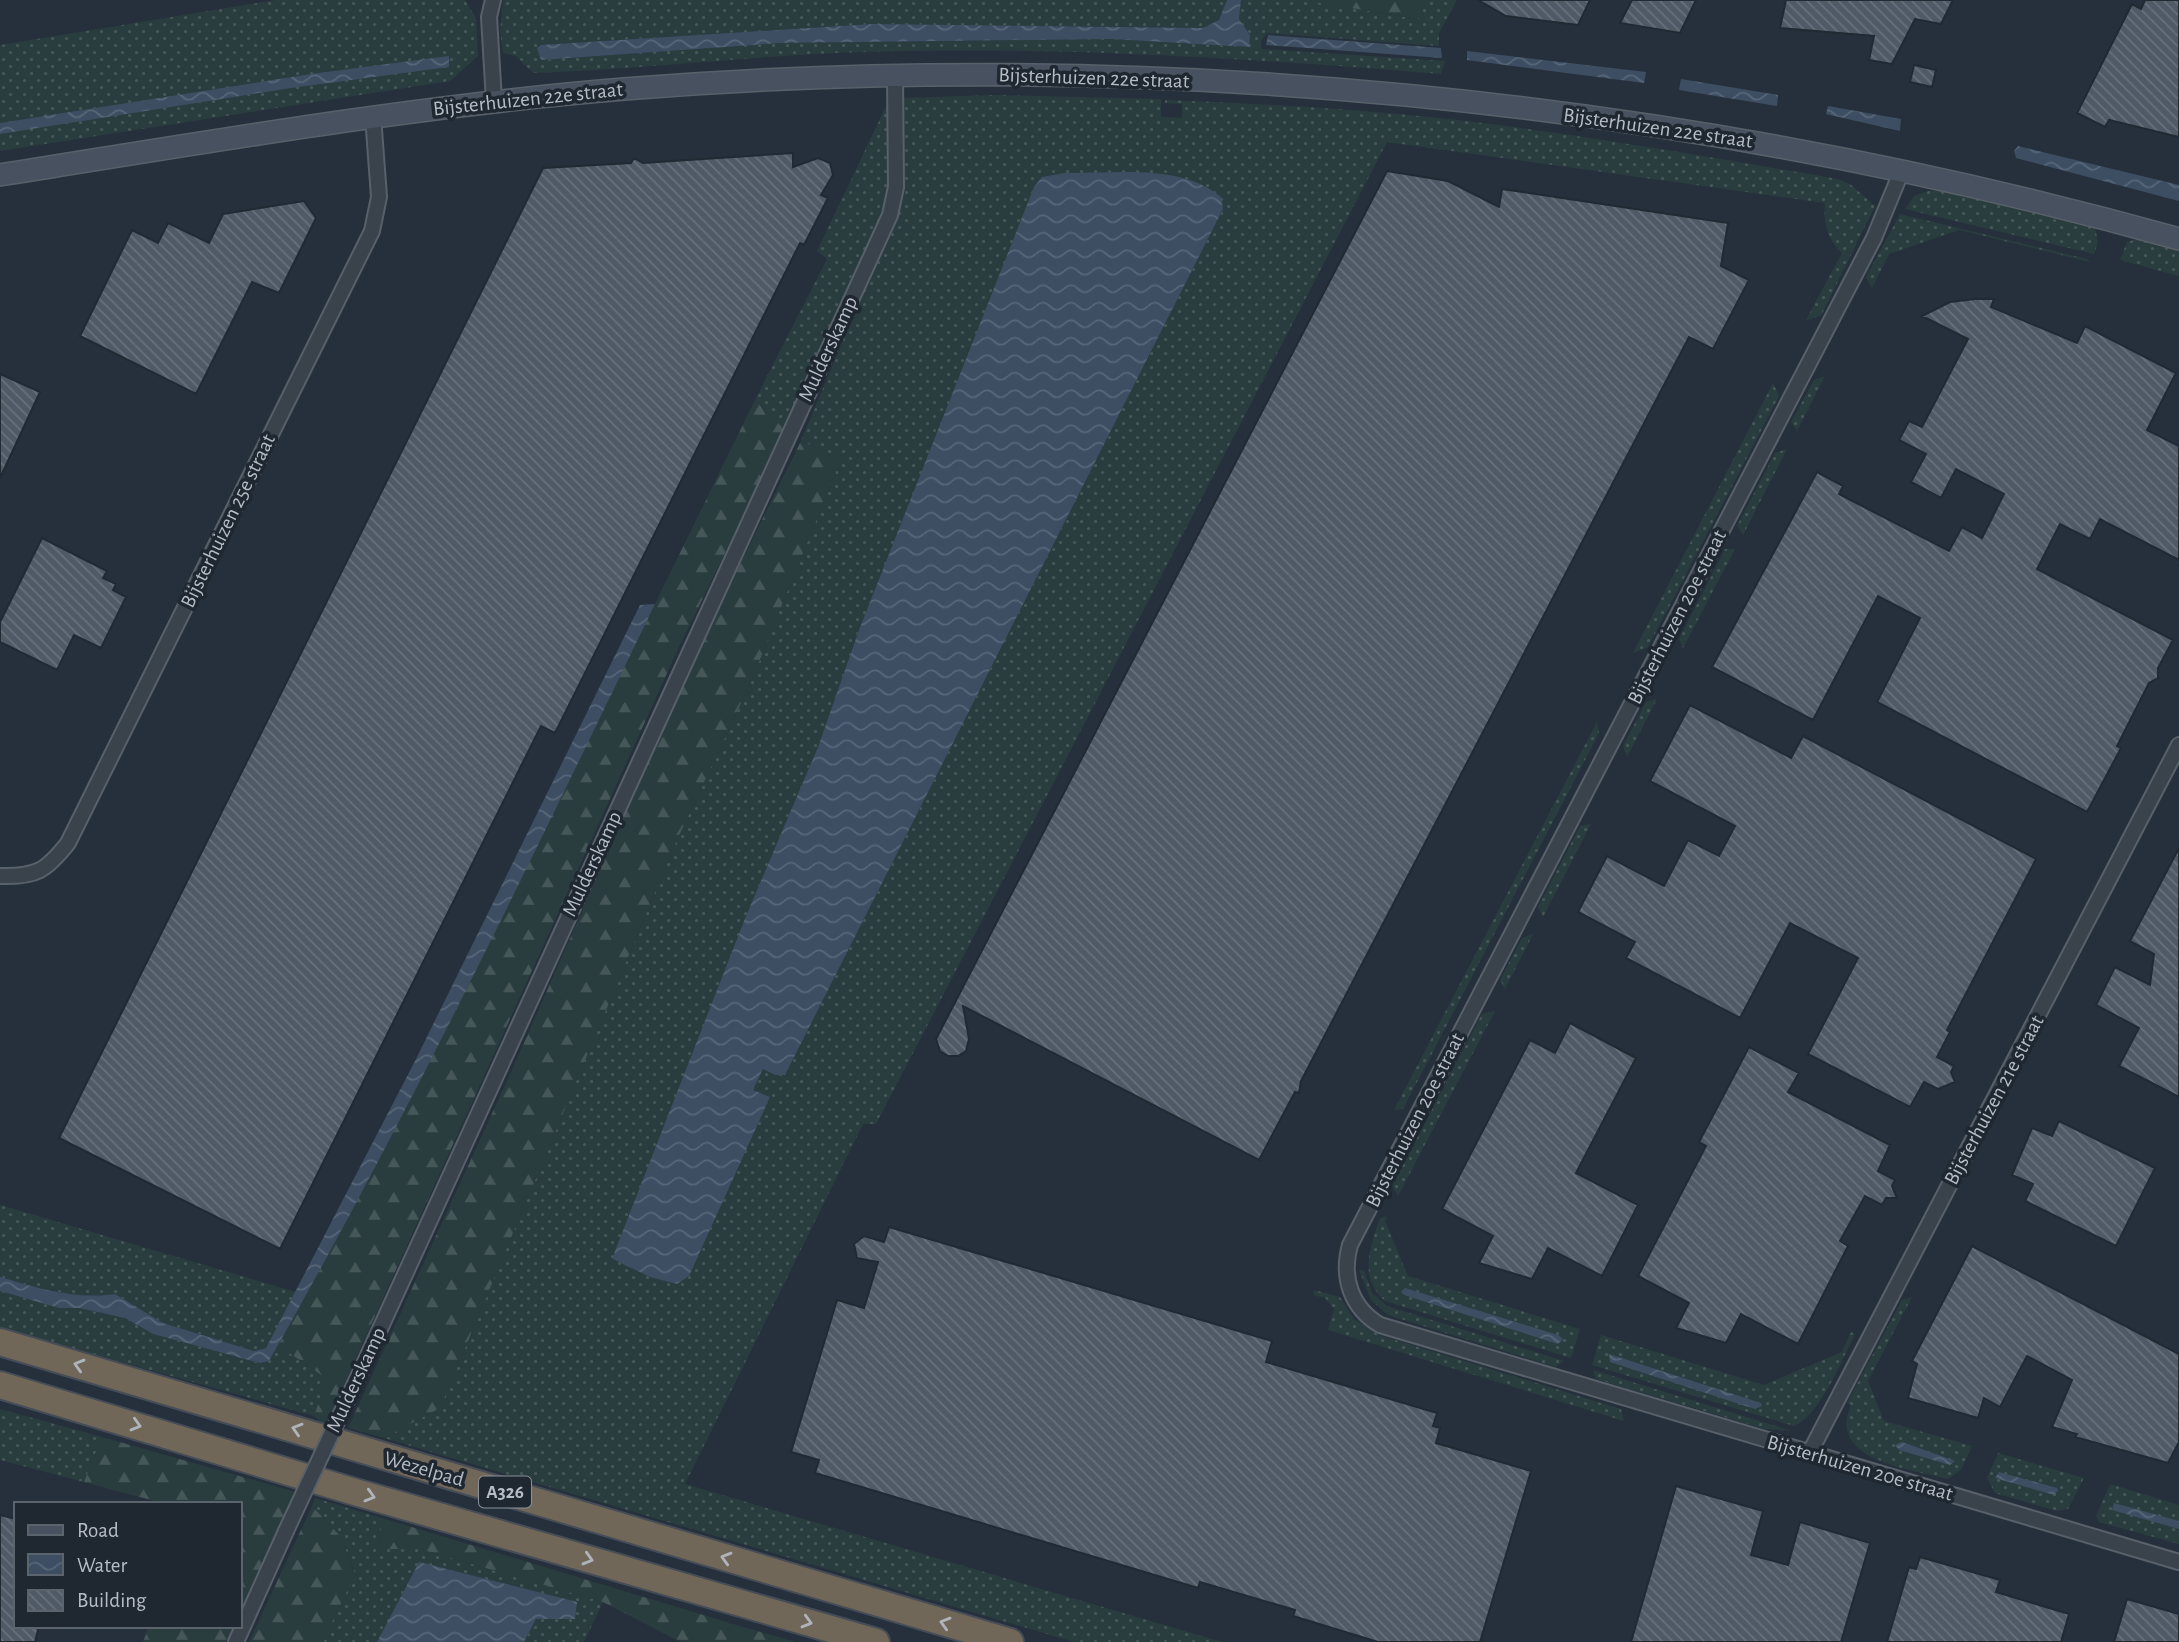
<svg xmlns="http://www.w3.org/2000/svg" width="2179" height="1642" font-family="'Alegreya Sans',sans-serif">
	<defs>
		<pattern id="grass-dots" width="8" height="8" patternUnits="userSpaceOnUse" patternTransform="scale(1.75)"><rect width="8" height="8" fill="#293d3e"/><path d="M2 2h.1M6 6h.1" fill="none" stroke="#465758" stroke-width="1.8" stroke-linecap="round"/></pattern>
		<pattern id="forest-firs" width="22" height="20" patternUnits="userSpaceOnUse" patternTransform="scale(1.75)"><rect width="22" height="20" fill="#293d3e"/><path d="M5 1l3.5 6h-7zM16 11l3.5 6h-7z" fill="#465758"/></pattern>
		<pattern id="water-waves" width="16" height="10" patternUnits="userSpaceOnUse" patternTransform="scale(1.75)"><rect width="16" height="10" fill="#3d4e63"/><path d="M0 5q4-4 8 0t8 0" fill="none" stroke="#576678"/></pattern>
		<pattern id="building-back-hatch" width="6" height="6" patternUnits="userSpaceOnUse" patternTransform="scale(1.75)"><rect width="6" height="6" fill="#505a67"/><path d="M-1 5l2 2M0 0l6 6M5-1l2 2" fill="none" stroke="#67707b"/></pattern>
	</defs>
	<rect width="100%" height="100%" fill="#26303c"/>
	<!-- grass -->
	<path fill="url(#grass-dots)" fill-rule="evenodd" d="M 276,0 L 465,0 L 476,18 L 478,56 L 450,81 L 0,151 L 0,45 Z
		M 503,0 L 1227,0 L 1219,20 L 1203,28 L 872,24 L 541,45 L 541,60 L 780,43 L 1111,39 L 1248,47 L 1250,35 L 1239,19 L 1241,0 L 1302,0 L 1417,19 L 1428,0 L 1457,0 L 1439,33 L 1439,46 L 1267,33 L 1261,41 L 1262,49 L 1445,61 L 1441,74 C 1247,58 1055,46 860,52 C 751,56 642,69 533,73 L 516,56 L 503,53 L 500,31 Z
		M 995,95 L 1161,99 L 1161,117 L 1182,118 L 1182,104 L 1165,103 L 1165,100 C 1271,104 1377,110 1482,123 C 1601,138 1720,159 1838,179 L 1850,184 L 1875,206 L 1821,316 L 1806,320 L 1842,253 C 1827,239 1823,223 1825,203 L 1387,142 L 876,1124 L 863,1124 L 685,1484 L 1222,1642 L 1074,1642 L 384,1438 L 440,1408 L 676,842 L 750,684 L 841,459 L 801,441 L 895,216 L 901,98 ZM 1223,209 L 785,1075 L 775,1075 L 763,1069 L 753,1090 L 770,1098 L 745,1149 L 650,1277 L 614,1259 L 746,916 L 818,747 L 859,630 Z
		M 889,100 L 892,170 L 886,210 L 785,430 L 755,400 L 827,259 L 817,251 Z
		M 1928,191 C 1963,186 2056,217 2095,227 L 2098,242 L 2094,254 L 1905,209 L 1914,196 Z
		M 1900,214 L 2087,259 L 2090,262 L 1959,230 L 1889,254 L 1872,288 L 1866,277 Z
		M 2140,238 L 2179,249 L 2179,276 L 2120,260 L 2127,242 Z
		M 1825,376 L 1797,431 L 1791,422 L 1814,380 Z
		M 1773,383 L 1779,396 L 1648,647 L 1633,653 Z
		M 1787,449 L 1743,535 L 1737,526 L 1775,453 Z
		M 1725,549 L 1735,549 L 1683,648 L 1679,639 Z
		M 1657,699 L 1627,757 L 1623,746 L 1646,702 Z
		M 1597,722 L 1599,733 L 1403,1109 L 1394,1110 Z
		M 1591,824 L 1543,917 L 1538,907 L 1580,826 Z
		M 1533,934 L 1505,989 L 1500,980 L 1522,938 Z
		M 1495,1011 L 1398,1196 L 1392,1186 L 1482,1014 Z
		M 0,1205 L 296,1292 L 266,1348 L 254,1351 L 163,1323 L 115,1294 C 75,1300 38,1288 0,1277 Z
		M 1387,1216 L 1385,1221 L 1408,1276 L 1580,1329 L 1571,1358 L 1385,1301 C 1358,1277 1370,1248 1380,1218 Z
		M 1359,1270 L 1364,1270 L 1372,1293 L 1387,1306 L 1564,1361 L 1556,1367 L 1388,1315 L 1371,1300 Z
		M 1314,1290 L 1340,1297 L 1354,1319 L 1379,1335 L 1621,1409 L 1624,1421 L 1328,1330 L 1334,1309 L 1325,1298 L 1313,1295 Z
		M 0,1291 L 59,1308 L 79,1308 L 125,1318 L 153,1334 L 260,1363 L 269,1361 L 278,1345 L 327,1379 L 314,1416 L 0,1328 Z
		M 1912,1297 L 1868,1381 L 1884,1421 L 1972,1446 L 1961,1470 L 1948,1479 C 1912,1469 1826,1461 1851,1405 L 1847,1403 L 1902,1300 Z
		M 1851,1332 L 1855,1334 C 1842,1359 1820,1416 1794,1426 L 1592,1365 L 1601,1335 L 1764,1385 L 1842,1352 Z
		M 1593,1370 L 1792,1431 L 1765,1429 L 1596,1379 Z
		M 0,1409 L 102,1437 L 84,1482 L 0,1460 Z
		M 1998,1453 L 2084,1478 L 2068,1509 L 2057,1511 L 1995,1493 L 1987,1478 Z
		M 2110,1484 L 2179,1505 L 2179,1544 L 2099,1522 L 2096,1516 Z
		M 315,1498 L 385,1519 L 381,1527 L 380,1549 L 420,1549 L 603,1602 L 584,1642 L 524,1642 L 536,1619 L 419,1563 L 377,1642 L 322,1642 L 355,1574 L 341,1537 L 312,1506 Z"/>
	<!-- forest -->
	<path fill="url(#forest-firs)" d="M 1302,0 L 1428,0 L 1418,19 Z
		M 755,400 L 785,430 L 679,647 L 325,1426 L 314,1416 L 327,1379 L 278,1345 L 323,1264 L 502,916 Z
		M 801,441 L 841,459 L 750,684 L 676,842 L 440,1408 L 384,1438 L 348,1428 L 512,1070 L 694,658 Z
		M 102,1437 L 296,1492 L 240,1614 L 240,1504 L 166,1504 L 84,1482 Z
		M 312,1506 L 341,1537 L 355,1575 L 322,1642 L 249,1642 Z
		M 385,1519 L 743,1627 L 796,1642 L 681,1642 L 603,1602 L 420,1549 L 380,1549 L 381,1527 Z
		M 149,1626 L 234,1626 L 226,1642 L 143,1642 Z"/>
	<!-- water -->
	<path fill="url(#water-waves)" d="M 1227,0 L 1241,0 L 1239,19 L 1250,35 L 1249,47 L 1111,39 L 780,43 L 541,60 L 537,48 L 541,45 L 872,24 L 1203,28 L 1219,20 Z
		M 1268,35 L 1441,48 L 1442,58 L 1266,45 Z
		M 1467,51 L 1646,72 L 1644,83 L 1467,60 Z
		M 449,56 L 449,67 L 291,88 L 0,134 L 0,123 L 311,74 Z
		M 1681,79 L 1778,95 L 1777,106 L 1679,90 Z
		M 1828,106 L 1901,119 L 1900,131 L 1826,114 Z
		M 2018,146 L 2179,185 L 2179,201 L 2016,158 L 2014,151 Z
		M 1065,173 C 1115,174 1180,163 1221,197 L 1223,209 L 785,1075 L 775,1075 L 763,1069 L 753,1090 L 770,1097 L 689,1276 L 677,1284 L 650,1277 L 613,1259 L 615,1251 L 746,916 L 818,747 L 859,630 L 1034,187 L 1042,177 Z
		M 655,604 C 532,858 409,1115 269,1361 L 260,1363 L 153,1334 L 125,1318 L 79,1308 L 59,1308 L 0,1291 L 0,1277 C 38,1288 75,1300 115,1294 L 163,1323 L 254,1351 L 266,1348 L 414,1063 L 640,605 Z
		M 1405,1288 L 1558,1335 L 1563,1339 L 1558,1344 L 1404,1295 L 1401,1292 Z
		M 1609,1354 L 1761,1403 L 1762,1406 L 1755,1409 L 1610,1362 Z
		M 1902,1442 L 1955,1461 L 1950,1465 L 1899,1450 L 1895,1445 Z
		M 1999,1472 L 2057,1488 L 2058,1490 L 2054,1495 L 1995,1478 Z
		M 2114,1503 L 2179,1521 L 2179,1529 L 2112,1510 Z
		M 419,1562 L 577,1602 L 575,1619 L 536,1619 L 524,1642 L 377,1642 Z"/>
	<!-- building -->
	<path fill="url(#building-back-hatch)" stroke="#212933" stroke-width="2" d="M 1478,0 L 1590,0 L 1578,25 L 1506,16 Z
		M 1632,0 L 1696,0 L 1680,33 L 1620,23 Z
		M 1786,0 L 1953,0 L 1941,24 L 1915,19 L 1892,64 L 1869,60 L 1874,36 L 1780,28 Z
		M 2145,0 L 2179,0 L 2179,137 L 2109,120 L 2105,127 L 2077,113 L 2132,4 L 2141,9 Z
		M 1914,65 L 1936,70 L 1932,87 L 1910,82 Z
		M 793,153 L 793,167 L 818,158 L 830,163 L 833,175 L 821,195 L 828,198 L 804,245 L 800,243 L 555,733 L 541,726 L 280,1249 L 59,1138 L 543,168 L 631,163 L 634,158 L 643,163 Z
		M 1387,171 L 1448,181 L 1499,207 L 1502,189 L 1728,223 L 1721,266 L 1749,280 L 1713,349 L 1689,337 L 1301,1081 L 1299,1093 L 1295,1092 L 1259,1160 L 963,1006 L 969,1039 L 966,1051 L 958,1056 L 948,1056 L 940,1051 L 936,1039 Z
		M 304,201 L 316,218 L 279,293 L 252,282 L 196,394 L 80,336 L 132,230 L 158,243 L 168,223 L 209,243 L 223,214 Z
		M 1975,299 L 1994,299 L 1991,307 L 2077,343 L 2085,326 L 2176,373 L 2147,430 L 2179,446 L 2179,560 L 2100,519 L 2090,539 L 2060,524 L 2037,569 L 2173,640 L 2158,668 L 2158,678 L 2149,683 L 2117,746 L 2121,748 L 2087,812 L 1877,702 L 1920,618 L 1878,596 L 1813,720 L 1712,667 L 1817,472 L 1843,486 L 1839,494 L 1949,551 L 1962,527 L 1982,538 L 2004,494 L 1956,469 L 1941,498 L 1911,482 L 1926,454 L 1899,440 L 1909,421 L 1922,427 L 1968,339 L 1922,316 L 1950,302 Z
		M 0,374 L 40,392 L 0,478 Z
		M 42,538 L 107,571 L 103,578 L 116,584 L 113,590 L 126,597 L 101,648 L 74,635 L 57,670 L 0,642 L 0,622 Z
		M 1690,705 L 1791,758 L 1803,736 L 2036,859 L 1947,1030 L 1950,1032 L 1937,1057 L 1954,1066 L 1951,1072 L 1955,1082 L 1938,1089 L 1924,1082 L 1910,1107 L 1808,1054 L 1858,958 L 1790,923 L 1740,1018 L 1626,958 L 1635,942 L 1578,912 L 1607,856 L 1664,886 L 1688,840 L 1719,856 L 1735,826 L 1650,781 Z
		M 2179,848 L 2179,1097 L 2119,1066 L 2139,1028 L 2096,1005 L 2115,967 L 2150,985 L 2154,954 L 2130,941 Z
		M 1570,1023 L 1636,1058 L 1576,1173 L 1638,1205 L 1602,1276 L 1548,1248 L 1532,1279 L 1479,1263 L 1493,1236 L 1442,1209 L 1530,1040 L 1555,1053 Z
		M 1749,1047 L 1799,1073 L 1788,1092 L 1890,1145 L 1878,1171 L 1895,1180 L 1892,1186 L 1897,1198 L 1886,1198 L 1882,1205 L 1865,1196 L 1840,1241 L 1848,1246 L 1798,1344 L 1741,1314 L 1726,1343 L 1676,1328 L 1689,1303 L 1638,1276 L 1706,1146 L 1699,1142 Z
		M 2059,1121 L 2155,1168 L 2116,1246 L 2025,1201 L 2033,1184 L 2012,1175 L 2032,1128 L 2052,1136 Z
		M 889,1227 L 1272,1341 L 1266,1362 L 1437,1413 L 1433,1426 L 1440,1428 L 1436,1443 L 1531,1471 L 1480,1642 L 1378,1642 L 1293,1616 L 1295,1610 L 1200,1582 L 1198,1588 L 815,1473 L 819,1460 L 791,1452 L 837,1300 L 864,1308 L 878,1262 L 857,1258 L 854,1244 L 864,1236 L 884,1242 Z
		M 1972,1246 L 2179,1354 L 2179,1442 L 2168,1463 L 2075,1437 L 2077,1434 L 2052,1427 L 2072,1380 L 2027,1356 L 2000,1407 L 1984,1398 L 1978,1418 L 1908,1398 L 1917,1364 L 1912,1361 Z
		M 1676,1486 L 1763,1511 L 1751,1555 L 1788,1565 L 1800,1522 L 1870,1543 L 1841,1642 L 1631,1642 Z
		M 0,1515 L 16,1519 L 16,1626 L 39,1626 L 35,1642 L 0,1642 Z
		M 1920,1557 L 2000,1580 L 1996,1592 L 2069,1614 L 2061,1642 L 1887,1642 L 1909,1567 L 1916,1569 Z
		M 2127,1599 L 2179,1614 L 2179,1642 L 2114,1642 Z"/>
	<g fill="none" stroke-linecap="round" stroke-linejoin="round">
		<defs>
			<path id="minor" d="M 493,0 L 489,17 L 494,101
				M 1902,170 L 1874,238 L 1350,1245 C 1341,1277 1351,1308 1380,1325 L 2179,1562
				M 0,876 C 36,877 46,871 68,843 L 372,231 L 379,197 L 373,116
				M 364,1364 L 890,215 L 896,187 L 895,75
				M 1809,1454 L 2179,745
				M 236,1642 L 286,1531"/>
			<path id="secondary" d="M 0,175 C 208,142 415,106 624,89 C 1146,47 1676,98 2179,239"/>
			<path id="motorway" d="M 0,1342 L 1010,1642
				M 0,1385 L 355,1492 L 876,1642"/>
		</defs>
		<!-- minor casing -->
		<use href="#minor" stroke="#58606a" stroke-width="18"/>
		<!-- secondary casing -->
		<use href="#secondary" stroke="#58606a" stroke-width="24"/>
		<!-- motorway casing -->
		<use href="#motorway" stroke="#454d57" stroke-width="30"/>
		<!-- minor -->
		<use href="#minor" stroke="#3a424c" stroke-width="14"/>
		<!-- secondary -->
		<use href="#secondary" stroke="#48515f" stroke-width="21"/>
		<!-- motorway -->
		<use href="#motorway" stroke="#716758" stroke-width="26"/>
		<defs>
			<path id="minor-bridge" d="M 286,1531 L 364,1364"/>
		</defs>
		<!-- minor-bridge casing -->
		<use href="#minor-bridge" stroke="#58606a" stroke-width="18" stroke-linecap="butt"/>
		<!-- minor-bridge -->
		<use href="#minor-bridge" stroke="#3a424c" stroke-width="14"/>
	</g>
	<!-- one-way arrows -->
	<defs><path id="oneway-chevron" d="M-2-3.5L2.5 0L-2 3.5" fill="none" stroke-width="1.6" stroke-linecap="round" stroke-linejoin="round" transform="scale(1.75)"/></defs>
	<g stroke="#afb4bc">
		<use href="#oneway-chevron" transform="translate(79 1365) rotate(-164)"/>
		<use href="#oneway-chevron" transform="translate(136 1425) rotate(16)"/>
		<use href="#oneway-chevron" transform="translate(297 1429) rotate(-163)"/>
		<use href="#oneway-chevron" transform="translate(370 1496) rotate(16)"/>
		<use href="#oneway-chevron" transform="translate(726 1558) rotate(-164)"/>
		<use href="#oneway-chevron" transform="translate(588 1559) rotate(16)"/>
		<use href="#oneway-chevron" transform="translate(807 1622) rotate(16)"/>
		<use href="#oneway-chevron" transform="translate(945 1623) rotate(-164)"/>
	</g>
	<g text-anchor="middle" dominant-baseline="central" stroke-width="7" stroke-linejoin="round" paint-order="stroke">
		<!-- shield labels -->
		<rect fill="#1f2731" stroke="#89909a" stroke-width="2" x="479" y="1476.5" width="52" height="31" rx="5"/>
		<g font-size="19" font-weight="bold" fill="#b6bdc7">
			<text x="505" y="1492">A326</text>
		</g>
		<!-- street labels -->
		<g font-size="21" fill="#b6bdc7" stroke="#1f2731">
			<text transform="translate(1094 78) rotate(2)">Bijsterhuizen 22e straat</text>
			<text transform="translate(528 99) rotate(-6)">Bijsterhuizen 22e straat</text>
			<text transform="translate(1658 128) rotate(8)">Bijsterhuizen 22e straat</text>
			<text transform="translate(828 349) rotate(-65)">Mulderskamp</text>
			<text transform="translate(228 521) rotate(-64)">Bijsterhuizen 25e straat</text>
			<text transform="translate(1677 617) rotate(-63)">Bijsterhuizen 20e straat</text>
			<text transform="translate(592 864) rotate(-65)">Mulderskamp</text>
			<text transform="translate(1994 1100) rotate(-62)">Bijsterhuizen 21e straat</text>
			<text transform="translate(1415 1120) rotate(-63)">Bijsterhuizen 20e straat</text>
			<text transform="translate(356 1380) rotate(-65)">Mulderskamp</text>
			<text transform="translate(1860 1468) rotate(16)">Bijsterhuizen 20e straat</text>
			<text transform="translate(424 1469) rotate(16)">Wezelpad</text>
		</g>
	</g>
	<!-- legend -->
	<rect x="14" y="1502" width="228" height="126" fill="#1f2731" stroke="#5b636d" stroke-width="2"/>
	<rect x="28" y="1525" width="35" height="10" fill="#48515f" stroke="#5b636d" stroke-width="2"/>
	<text x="77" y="1537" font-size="21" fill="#b6bdc7">Road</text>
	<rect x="28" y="1554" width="35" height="21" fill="url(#water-waves)" stroke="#5b636d" stroke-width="2"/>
	<text x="77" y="1572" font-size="21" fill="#b6bdc7">Water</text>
	<rect x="28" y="1590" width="35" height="21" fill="url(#building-back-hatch)" stroke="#5b636d" stroke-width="2"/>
	<text x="77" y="1607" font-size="21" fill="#b6bdc7">Building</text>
</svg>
